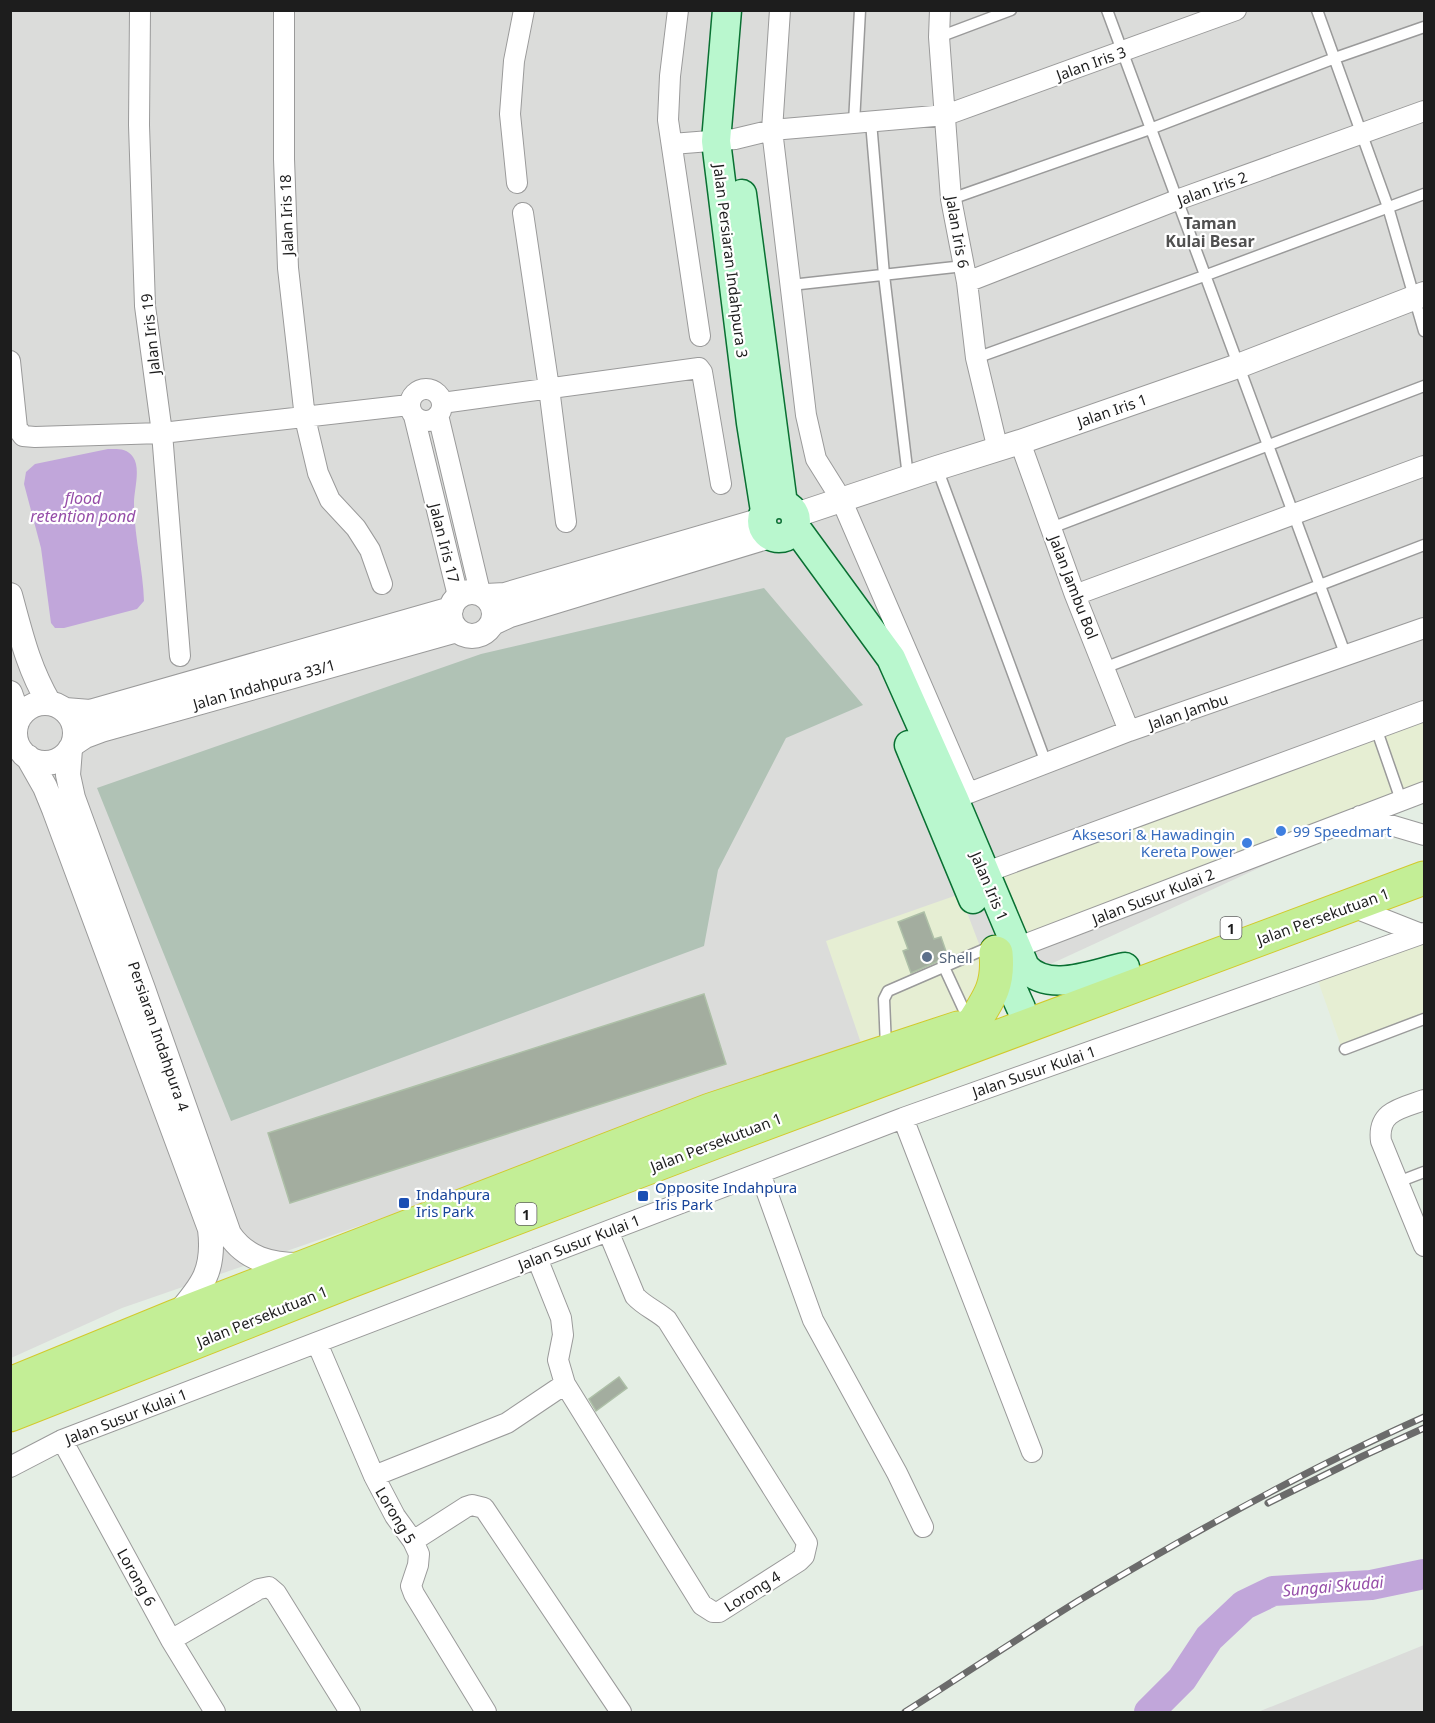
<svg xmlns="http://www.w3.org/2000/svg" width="1435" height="1723" font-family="'Noto Sans',sans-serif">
	<rect width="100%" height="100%" fill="#e4eee4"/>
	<!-- residential -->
	<path fill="#dbdcda" d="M 10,11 L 1424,11 L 1424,792 L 851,1056 L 122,1308 L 11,1358 Z
		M 1424,1645 L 1424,1712 L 1258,1712 Z"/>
	<!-- commercial -->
	<path fill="#e6eed3" d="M 1424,717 L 1424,785 L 1024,939 L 995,875 Z
		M 960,894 L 992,978 L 973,1005 L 863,1049 L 826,941 Z
		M 1424,940 L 1424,1015 L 1341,1046 L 1317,978 Z"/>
	<!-- construction -->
	<path fill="#b0c2b5" d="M 764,588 L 863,705 L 786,738 L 718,870 L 704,946 L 231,1121 L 97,788 L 481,654 Z"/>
	<!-- water -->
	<path fill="#c1a6da" d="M 108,449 C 118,449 127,448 133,457 C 141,468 134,490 134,503 C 134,536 143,568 144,601 L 137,609 L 64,628 L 55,628 L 51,623 L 41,548 L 24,484 L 26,472 L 35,464 Z"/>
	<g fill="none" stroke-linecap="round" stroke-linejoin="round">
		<!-- river -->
		<path stroke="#c1a6da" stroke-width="30" d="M 1149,1712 L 1182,1679 L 1209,1638 L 1244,1605 L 1273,1591 L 1371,1585 L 1424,1574"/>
	</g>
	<!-- building -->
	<path fill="#a3ad9f" stroke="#adbfa7" stroke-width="1.5" d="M 924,912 L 934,939 L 941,937 L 948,957 L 911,973 L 903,951 L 908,949 L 898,922 Z
		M 704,994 L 726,1064 L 290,1203 L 268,1133 Z
		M 619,1377 L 627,1388 L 596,1411 L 589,1399 Z"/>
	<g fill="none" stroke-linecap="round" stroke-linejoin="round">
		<defs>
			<path id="service" d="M 1107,10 L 1346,656
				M 1317,10 L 1388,207 L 1424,331
				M 939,37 L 1011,10
				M 871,122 L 884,275 L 908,477
				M 854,123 L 860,10
				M 951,199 L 1150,129 L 1335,58 L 1424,27
				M 791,285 L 964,266
				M 976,358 L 1204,276 L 1424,194
				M 937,468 L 1046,763
				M 1051,528 L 1424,386
				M 1104,668 L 1424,545
				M 1376,728 L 1401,800
				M 944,967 L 969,1021
				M 886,1047 L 884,999 L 888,991 L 992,946
				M 1345,1049 L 1424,1019
				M 1398,1182 L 1424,1172"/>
			<path id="minor" d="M 140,10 L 139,125 L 145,306 L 162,433 L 180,656
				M 284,10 L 284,159 L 288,268 L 305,418 L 318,473 L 330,500 L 356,528 L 370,550 L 382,584
				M 678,10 L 670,76 L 668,120 L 700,336
				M 780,10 L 772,130 L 806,415 L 816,459 L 841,499 L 968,793
				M 940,10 L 939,37 L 951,199 L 967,282 L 976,358 L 998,450
				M 672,144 L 735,139 L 772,130 L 946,115 L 1236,10
				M 517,183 L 510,114 L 514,61 L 524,10
				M 523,213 L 549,388 L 566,522
				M 967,282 L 1177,200 L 1424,111
				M 10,361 L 17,428 L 23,436 L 35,437 L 162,433 L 409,405
				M410 405a16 16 0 1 1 32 0a16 16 0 1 1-32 0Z
				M 442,403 L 699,368 L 702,372 L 721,484
				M 438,415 L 480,592
				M 414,416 L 458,596
				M 1020,442 L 1075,595 L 1129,731
				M 1075,595 L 1424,466
				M 956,798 L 1129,731 L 1424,628
				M 1360,816 L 1424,835
				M 984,873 L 1424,711
				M 1350,906 L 1421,934
				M 1016,948 L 1424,792
				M 1424,1100 C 1402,1108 1377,1111 1381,1141 L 1424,1246
				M 903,1118 L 1032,1452
				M 760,1173 L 813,1320 L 897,1473 L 923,1527
				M 537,1258 L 561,1318 L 563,1335 L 558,1360 L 565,1384 L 702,1605 L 713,1612 L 719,1612 L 799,1561 L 804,1556 L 807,1543 L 667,1320 C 657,1311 644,1306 635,1296 L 608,1231
				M 317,1343 L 374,1476 L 395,1516 L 413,1541 L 419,1554 L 418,1565 L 411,1586 L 414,1594 L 486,1712
				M 62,1440 L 171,1640 L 215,1712
				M 10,1467 L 62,1440 L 903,1118 L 1424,933
				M 374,1476 L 507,1423 L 565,1384
				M 413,1541 L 466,1507 L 472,1505 L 484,1508 L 621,1712
				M 171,1640 L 259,1589 L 269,1587 L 276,1593 L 350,1712"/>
			<path id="tertiary" d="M 796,515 L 937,468 L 1020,442 L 1238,366 L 1424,294
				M450 614a22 22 0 1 1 44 0a22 22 0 1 1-44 0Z
				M 10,595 C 21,635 28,667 49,703
				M 486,596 L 505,595 L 762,520
				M 493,623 L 510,615 L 770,536
				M 10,693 L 15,707 L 17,722
				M15 733a30 30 0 1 1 60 0a30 30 0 1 1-60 0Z
				M 65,710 L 90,712 L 451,609
				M 73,744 L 85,736 L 101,730 L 457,630
				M 70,749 L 68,775 L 73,798 L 143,989 L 229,1234 C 246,1259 270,1265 300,1265
				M 28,757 L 45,787 L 54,809 L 210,1229 C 215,1270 203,1285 178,1314"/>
			<path id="secondary" d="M 727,10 L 716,141 L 751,423 L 765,511
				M 742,194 L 783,504
				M762 521a17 17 0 1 1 34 0a17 17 0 1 1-34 0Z
				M 796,528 L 891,658 L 954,799 L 1025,967 C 1049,994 1094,973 1125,967
				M 909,745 L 973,899
				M 995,950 L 1021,1008"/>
			<path id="trunk" d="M 974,1022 C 990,997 999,984 996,953
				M 10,1384 L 176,1316 L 710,1110 L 958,1028
				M 10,1415 L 348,1282 L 718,1141 L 1424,878"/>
		</defs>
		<!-- service casing -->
		<use href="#service" stroke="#9a9a9a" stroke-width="13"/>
		<!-- minor casing -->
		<use href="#minor" stroke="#9a9a9a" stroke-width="22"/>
		<!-- tertiary casing -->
		<use href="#tertiary" stroke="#9a9a9a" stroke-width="26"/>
		<!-- secondary casing -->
		<use href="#secondary" stroke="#097032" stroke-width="31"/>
		<!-- trunk casing -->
		<use href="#trunk" stroke="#d2c92b" stroke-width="35"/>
		<!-- service -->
		<use href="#service" stroke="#fff" stroke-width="10"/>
		<!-- minor -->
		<use href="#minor" stroke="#fff" stroke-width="20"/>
		<!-- tertiary -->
		<use href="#tertiary" stroke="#fff" stroke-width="24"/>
		<!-- secondary -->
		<use href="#secondary" stroke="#b9f7ce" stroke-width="28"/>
		<!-- trunk -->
		<use href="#trunk" stroke="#c3ee96" stroke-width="33"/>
		<defs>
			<path id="rail" d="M 1268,1503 L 1363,1456 L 1424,1428
				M 905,1712 C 963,1675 1020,1637 1078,1601 C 1190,1534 1305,1470 1424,1417"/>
		</defs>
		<!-- rail casing -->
		<use href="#rail" stroke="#6b6b6b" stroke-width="7"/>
		<!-- rail -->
		<use href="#rail" stroke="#fff" stroke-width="4.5" stroke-dasharray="14" stroke-linecap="butt"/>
	</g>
	<!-- markers -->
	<g fill="#3f7fe0" stroke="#fff" stroke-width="2">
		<circle cx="1281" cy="831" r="6"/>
		<circle cx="1247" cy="843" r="6"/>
	</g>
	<circle fill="#5c6f8a" stroke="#fff" stroke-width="2" cx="927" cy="957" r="6"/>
	<g fill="#1a4fb4" stroke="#fff" stroke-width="2">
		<rect x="637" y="1190" width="12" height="12" rx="3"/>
		<rect x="398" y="1197" width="12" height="12" rx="3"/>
	</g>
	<g text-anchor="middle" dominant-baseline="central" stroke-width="4.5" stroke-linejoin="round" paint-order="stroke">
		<!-- shield labels -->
		<g fill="#fff" stroke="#616161" stroke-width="1.5">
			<rect x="1220.5" y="917" width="21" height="22" rx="4.5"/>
			<rect x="515.5" y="1203" width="21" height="22" rx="4.5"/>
		</g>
		<g font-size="14" font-weight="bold" fill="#1d1d1d">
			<text x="1231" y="928">1</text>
			<text x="526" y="1214">1</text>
		</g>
		<!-- street labels -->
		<g font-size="15" fill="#1d1d1d" stroke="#fff">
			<text transform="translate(1091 63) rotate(-20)">Jalan Iris 3</text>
			<text transform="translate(1212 188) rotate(-20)">Jalan Iris 2</text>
			<text transform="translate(286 215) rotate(-92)">Jalan Iris 18</text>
			<text transform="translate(958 232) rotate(80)">Jalan Iris 6</text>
			<text transform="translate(731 261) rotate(83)">Jalan Persiaran Indahpura 3</text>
			<text transform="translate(150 334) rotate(-96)">Jalan Iris 19</text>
			<text transform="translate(1112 410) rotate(-19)">Jalan Iris 1</text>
			<text transform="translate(445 543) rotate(76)">Jalan Iris 17</text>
			<text transform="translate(1074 587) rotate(69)">Jalan Jambu Bol</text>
			<text transform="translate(264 684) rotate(-16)">Jalan Indahpura 33/1</text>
			<text transform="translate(1188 711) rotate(-19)">Jalan Jambu</text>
			<text transform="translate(990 886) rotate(67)">Jalan Iris 1</text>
			<text transform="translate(1153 896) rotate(-21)">Jalan Susur Kulai 2</text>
			<text transform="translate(1323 916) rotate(-20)">Jalan Persekutuan 1</text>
			<text transform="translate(159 1036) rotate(71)">Persiaran Indahpura 4</text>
			<text transform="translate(1034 1071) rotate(-19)">Jalan Susur Kulai 1</text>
			<text transform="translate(716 1142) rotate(-21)">Jalan Persekutuan 1</text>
			<text transform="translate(579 1242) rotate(-21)">Jalan Susur Kulai 1</text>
			<text transform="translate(262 1316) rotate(-22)">Jalan Persekutuan 1</text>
			<text transform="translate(126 1416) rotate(-21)">Jalan Susur Kulai 1</text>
			<text transform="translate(396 1515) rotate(59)">Lorong 5</text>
			<text transform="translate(137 1577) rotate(61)">Lorong 6</text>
			<text transform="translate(752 1591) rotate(-32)">Lorong 4</text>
		</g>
		<!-- shop labels -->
		<g font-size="15" fill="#366cbe" stroke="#fff" text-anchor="start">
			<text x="1293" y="831">99 Speedmart</text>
			<text x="1235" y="834" text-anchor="end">Aksesori &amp; Hawadingin<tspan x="1235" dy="17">Kereta Power</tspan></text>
		</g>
		<!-- service labels -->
		<g font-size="15" fill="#4e5e75" stroke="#fff" text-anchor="start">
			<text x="939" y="957">Shell</text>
		</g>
		<!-- transit labels -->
		<g font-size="15" fill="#164399" stroke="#fff" text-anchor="start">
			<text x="655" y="1187">Opposite Indahpura<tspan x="655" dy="17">Iris Park</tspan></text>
			<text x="416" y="1194">Indahpura<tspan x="416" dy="17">Iris Park</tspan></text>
		</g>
		<!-- neighbourhood labels -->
		<g font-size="16" font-weight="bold" fill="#505050" stroke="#fff">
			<text x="1210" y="223">Taman<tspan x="1210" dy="18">Kulai Besar</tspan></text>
		</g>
		<!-- water labels -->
		<g font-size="16" font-style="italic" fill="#964ea9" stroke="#fff">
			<text x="83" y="498">flood<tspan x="83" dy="18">retention pond</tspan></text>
			<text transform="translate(1333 1586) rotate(-5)">Sungai Skudai</text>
		</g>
	</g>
	<!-- border -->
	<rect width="1435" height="1723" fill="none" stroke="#1d1d1d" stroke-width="24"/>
</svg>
